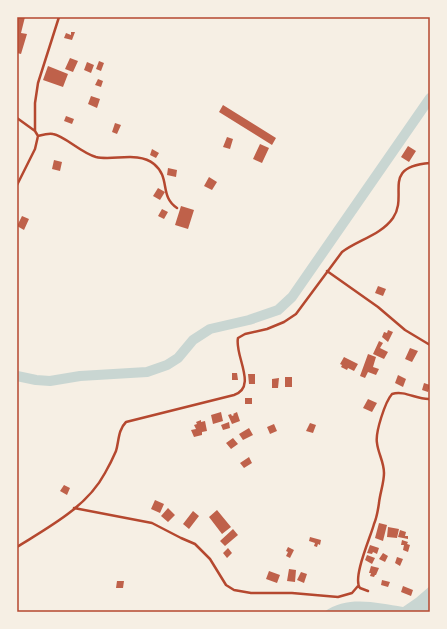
<svg xmlns="http://www.w3.org/2000/svg" width="447" height="629" font-family="Mulish,sans-serif">
	<rect width="100%" height="100%" fill="#f6efe4"/>
	<!-- water -->
	<path fill="#c9d6d2" d="M 430,586 L 430,612 L 324,612 C 347,595 377,603 403,607 L 416,598 Z"/>
	<g fill="none" stroke-linecap="round" stroke-linejoin="round">
		<!-- river -->
		<path stroke="#c9d6d2" stroke-width="10" d="M 17,376 L 36,380 L 50,381 L 80,376 L 147,372 L 167,365 L 178,358 L 193,340 L 210,329 L 249,320 L 278,310 L 292,297 L 430,98"/>
	</g>
	<!-- building -->
	<path fill="#bf614a" d="M 17,17 L 25,17 L 21,33 L 27,34 L 21,54 L 17,53 Z
		M 71,32 L 75,32 L 72,40 L 64,38 L 66,33 L 71,35 Z
		M 70,58 L 78,61 L 73,72 L 65,69 Z
		M 99,61 L 104,63 L 101,71 L 96,69 Z
		M 87,62 L 94,65 L 91,73 L 84,70 Z
		M 48,66 L 68,74 L 63,87 L 43,80 Z
		M 98,79 L 103,81 L 101,87 L 95,85 Z
		M 91,96 L 100,99 L 97,108 L 88,104 Z
		M 223,105 L 276,138 L 272,145 L 219,112 Z
		M 66,116 L 74,119 L 72,124 L 64,121 Z
		M 115,123 L 121,125 L 117,134 L 112,132 Z
		M 227,137 L 233,139 L 230,149 L 223,147 Z
		M 260,144 L 269,148 L 262,163 L 253,159 Z
		M 408,146 L 416,151 L 409,162 L 401,157 Z
		M 152,149 L 159,153 L 156,158 L 150,155 Z
		M 54,160 L 62,162 L 60,171 L 52,169 Z
		M 168,168 L 177,170 L 176,177 L 167,175 Z
		M 209,177 L 217,182 L 212,190 L 204,186 Z
		M 158,188 L 165,192 L 160,200 L 153,196 Z
		M 181,206 L 194,210 L 188,229 L 175,225 Z
		M 162,209 L 168,212 L 164,219 L 158,216 Z
		M 22,216 L 29,219 L 24,230 L 17,226 Z
		M 378,286 L 386,289 L 383,296 L 375,293 Z
		M 388,330 L 393,332 L 388,342 L 382,337 L 384,332 L 387,333 Z
		M 379,341 L 383,343 L 380,348 L 388,352 L 384,359 L 373,354 Z
		M 410,348 L 418,351 L 412,362 L 405,359 Z
		M 368,354 L 376,357 L 373,367 L 379,369 L 376,375 L 368,372 L 365,378 L 360,376 Z
		M 344,357 L 358,364 L 354,371 L 348,368 L 347,370 L 341,367 L 342,365 L 340,364 Z
		M 232,373 L 237,373 L 238,380 L 232,380 Z
		M 248,374 L 255,374 L 255,384 L 249,384 Z
		M 398,375 L 406,379 L 403,387 L 395,383 Z
		M 285,377 L 292,377 L 292,387 L 285,387 Z
		M 279,378 L 278,388 L 272,388 L 272,379 Z
		M 424,383 L 430,385 L 428,392 L 422,390 Z
		M 245,398 L 252,398 L 252,404 L 245,404 Z
		M 368,399 L 377,403 L 372,412 L 363,408 Z
		M 221,412 L 223,421 L 213,424 L 211,415 Z
		M 237,412 L 240,421 L 232,424 L 228,415 L 231,414 L 232,416 L 234,415 L 233,414 Z
		M 201,420 L 201,422 L 205,421 L 207,431 L 202,432 L 202,435 L 194,437 L 191,430 L 196,429 L 194,425 L 197,424 L 196,422 Z
		M 229,422 L 230,428 L 223,430 L 221,425 Z
		M 310,423 L 316,425 L 313,433 L 306,431 Z
		M 274,424 L 277,431 L 270,434 L 267,427 Z
		M 249,428 L 253,435 L 243,440 L 239,434 Z
		M 233,438 L 238,444 L 231,449 L 226,443 Z
		M 249,457 L 252,463 L 244,468 L 240,463 Z
		M 64,485 L 70,488 L 67,495 L 60,491 Z
		M 155,500 L 164,504 L 160,513 L 151,509 Z
		M 168,508 L 175,515 L 168,522 L 161,516 Z
		M 217,510 L 231,527 L 222,534 L 209,517 Z
		M 193,511 L 199,516 L 189,529 L 183,524 Z
		M 379,523 L 387,525 L 383,541 L 375,538 Z
		M 388,527 L 399,529 L 397,538 L 387,537 Z
		M 233,529 L 238,535 L 225,546 L 220,541 Z
		M 400,530 L 406,532 L 405,536 L 408,536 L 408,539 L 398,537 Z
		M 310,537 L 321,540 L 320,545 L 318,544 L 317,547 L 314,546 L 315,543 L 309,541 Z
		M 402,540 L 408,542 L 407,544 L 410,545 L 408,552 L 403,550 L 404,545 L 401,545 Z
		M 370,545 L 379,548 L 377,554 L 373,552 L 372,554 L 367,553 Z
		M 288,547 L 294,550 L 290,558 L 286,556 L 288,552 L 286,551 Z
		M 228,548 L 232,553 L 227,558 L 223,553 Z
		M 383,553 L 388,556 L 385,562 L 379,559 Z
		M 367,555 L 375,558 L 372,564 L 365,560 Z
		M 397,557 L 403,559 L 400,566 L 395,563 Z
		M 371,566 L 379,568 L 376,575 L 375,575 L 374,577 L 370,576 L 371,573 L 369,573 Z
		M 289,569 L 296,570 L 295,582 L 287,581 Z
		M 269,571 L 280,575 L 277,583 L 266,579 Z
		M 301,572 L 307,574 L 304,583 L 297,580 Z
		M 382,580 L 390,582 L 388,587 L 381,585 Z
		M 117,581 L 124,581 L 123,588 L 116,588 Z
		M 403,586 L 413,590 L 411,596 L 401,592 Z"/>
	<g fill="none" stroke-linecap="round" stroke-linejoin="round">
		<!-- minor -->
		<path stroke="#b5482f" stroke-width="2.5" d="M 17,118 L 35,131 L 35,103 L 38,83 L 59,17
			M 35,131 L 38,136 C 42,135 48,133 53,134 C 65,136 81,153 96,157 C 113,161 139,151 154,164 C 171,178 159,196 177,208
			M 17,185 L 35,149 L 38,136
			M 327,271 L 378,307 L 405,330 L 430,345
			M 74,508 L 152,523 L 181,538 L 195,544 L 210,559 L 226,585 L 234,590 L 251,593 L 292,593 L 338,597 L 352,593 L 358,586
			M 17,547 C 49,527 87,507 105,473 C 109,466 113,458 116,451 C 119,441 118,430 126,422 L 234,395 C 258,387 234,355 238,338 L 245,334 L 267,329 L 284,322 L 296,314 L 342,252 C 358,240 381,235 393,218 C 409,195 380,167 430,163
			M 368,591 L 360,588 C 352,578 371,536 374,524 C 377,517 378,510 379,503 C 380,493 384,483 384,473 C 384,462 378,453 377,443 C 375,433 385,402 392,394 C 405,390 417,400 430,399"/>
	</g>
	<!-- border -->
	<rect width="447" height="629" fill="none" stroke="#f6efe4" stroke-width="36"/>
	<rect x="18" y="18" width="411" height="593" fill="none" stroke="#b5482f" stroke-width="1.5"/>
</svg>
